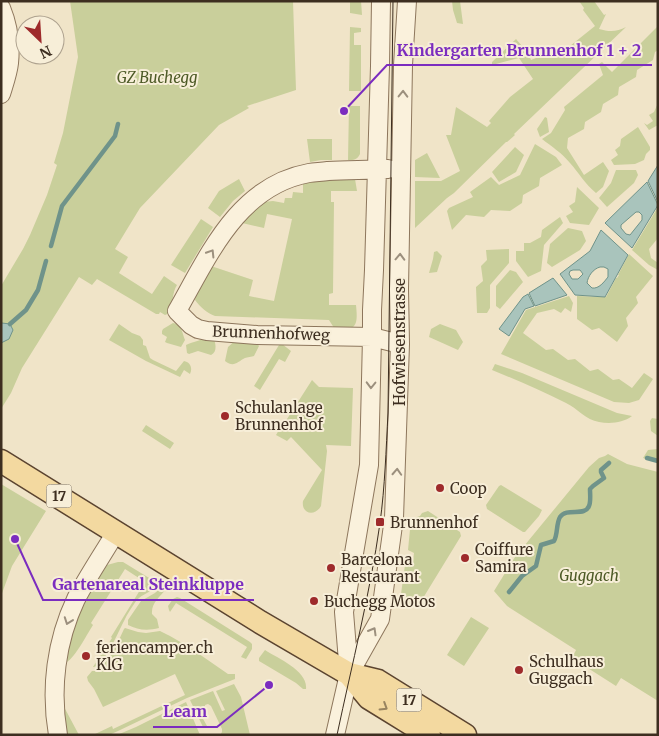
<svg xmlns="http://www.w3.org/2000/svg" width="659" height="736" font-family="Merriweather,serif">
	<rect width="100%" height="100%" fill="#f0e4c8"/>
	<!-- green -->
	<path fill="#c9cf9b" d="M 70,1 L 293,1 L 296,90 L 247,106 L 249,108 L 219,125 L 140,208 L 115,249 L 128,257 L 119,273 L 152,294 L 164,276 L 177,285 C 172,293 173,303 170,313 L 165,315 L 160,312 L 159,314 L 156,314 L 97,279 L 92,285 L 79,277 L 22,368 L 11,393 L 1,409 L 1,286 L 23,249 L 30,235 L 47,195 L 57,165 L 54,163 L 63,133 L 78,57 Z
		M 350,1 L 361,1 L 362,15 L 350,13 Z
		M 452,1 L 460,1 L 463,24 L 457,23 L 453,10 Z
		M 579,1 L 594,1 L 604,15 L 606,14 L 599,29 C 609,32 617,32 626,27 L 514,134 L 515,135 L 507,142 L 506,142 L 454,193 L 447,198 L 415,228 L 415,181 L 441,181 L 460,171 L 446,135 L 451,135 L 456,107 L 487,127 L 491,123 L 489,121 L 510,97 L 533,79 L 519,58 L 492,65 L 492,62 L 516,39 L 528,53 L 531,60 L 536,58 L 535,56 L 570,46 L 595,26 L 583,10 L 584,8 Z
		M 658,26 L 658,50 L 655,52 L 653,60 L 637,70 L 636,77 L 619,87 L 618,95 L 603,104 L 601,112 L 585,122 L 584,129 L 568,138 L 567,148 L 584,175 L 603,162 L 609,171 L 603,187 L 596,193 C 585,184 579,173 570,163 C 562,153 551,146 542,139 L 551,133 L 565,110 L 564,107 L 603,75 L 599,64 L 602,62 L 612,72 Z
		M 350,27 L 361,28 L 361,32 L 354,33 L 354,45 L 361,45 L 361,91 L 349,91 Z
		M 658,103 L 658,125 L 649,130 L 644,123 L 647,125 L 653,121 L 649,115 L 654,112 Z
		M 349,106 L 360,106 L 360,154 C 357,160 354,160 348,160 Z
		M 545,117 L 547,118 L 549,132 L 540,137 L 537,129 Z
		M 638,127 L 650,147 L 650,150 L 646,154 L 644,160 L 635,164 L 614,165 L 611,160 L 618,155 L 615,150 L 620,146 L 621,139 Z
		M 307,139 L 332,139 L 332,160 L 321,160 L 310,162 Z
		M 535,144 L 556,157 L 562,165 L 540,178 L 539,186 L 523,195 L 522,203 L 510,211 L 491,210 L 484,217 L 466,215 L 452,230 L 447,211 L 449,208 L 473,197 L 470,192 L 491,177 L 499,185 L 520,175 Z
		M 515,147 L 524,155 L 516,172 L 499,182 L 492,172 Z
		M 427,153 L 440,178 L 415,177 L 415,160 Z
		M 616,170 L 636,170 L 638,175 L 634,183 L 607,207 L 599,198 L 611,183 Z
		M 239,179 L 245,191 L 233,201 L 220,217 L 208,208 L 219,191 Z
		M 330,179 L 355,179 L 357,191 L 331,191 L 331,202 L 334,202 L 333,293 L 329,294 L 329,305 L 356,305 C 358,325 357,330 336,331 L 329,320 L 215,316 C 207,313 200,307 195,300 L 196,295 L 211,267 L 214,267 L 253,280 L 249,296 L 274,301 L 292,219 L 267,214 L 264,228 L 242,223 L 242,221 L 263,202 L 273,201 L 284,203 L 285,198 L 292,198 L 293,192 L 303,193 L 303,183 Z
		M 577,187 L 599,208 L 589,225 L 570,223 L 566,216 L 573,212 L 569,206 L 575,202 Z
		M 658,207 L 658,238 L 649,249 L 651,258 L 658,263 L 658,270 L 649,265 L 632,250 Z
		M 560,217 L 563,223 L 544,245 L 541,271 L 528,277 L 516,261 L 516,251 L 524,251 L 524,243 L 530,243 L 541,237 L 542,230 Z
		M 201,219 L 213,227 L 185,273 L 171,265 Z
		M 568,228 L 582,231 L 586,241 L 580,250 L 552,267 L 547,263 L 550,244 Z
		M 509,249 L 509,263 L 490,285 L 490,308 L 487,313 L 477,313 L 476,287 L 483,281 L 481,266 L 487,260 L 486,250 Z
		M 437,251 L 442,256 L 437,272 L 429,273 L 433,259 L 434,252 Z
		M 629,254 L 653,276 L 636,297 L 638,303 L 626,318 L 628,326 L 617,342 L 599,328 L 592,330 L 577,319 L 577,296 L 606,297 L 616,278 L 617,278 L 619,275 L 618,275 Z
		M 510,270 L 516,272 L 523,282 L 500,309 L 496,306 L 496,286 Z
		M 569,296 L 573,303 L 571,312 L 565,308 L 561,313 L 554,309 L 537,313 L 523,333 L 546,350 L 553,349 L 568,360 L 575,359 L 590,371 L 598,369 L 613,380 L 619,379 L 632,388 L 644,373 L 653,379 L 639,400 L 629,403 L 614,402 L 501,354 L 526,310 Z
		M 173,323 C 182,324 182,333 185,340 L 181,347 L 167,343 L 165,342 L 167,337 L 162,334 L 162,331 L 163,329 Z
		M 119,324 L 132,333 L 140,336 L 143,340 L 143,345 L 146,346 L 150,358 L 153,360 L 176,371 L 184,361 C 190,362 193,368 190,374 L 184,370 L 180,377 L 146,361 L 109,340 Z
		M 440,324 L 456,330 L 463,342 L 458,350 L 429,337 L 431,329 Z
		M 207,336 L 214,339 C 216,345 217,352 211,355 L 198,351 L 189,354 L 187,353 L 186,345 C 194,341 199,342 207,336 Z
		M 236,340 L 256,342 L 259,346 L 254,356 C 252,357 247,357 245,358 C 237,362 234,368 225,361 L 228,347 Z
		M 282,344 L 291,351 L 285,362 L 279,359 L 260,390 L 254,386 L 279,345 Z
		M 495,364 L 522,373 L 617,413 L 632,416 C 623,423 610,424 599,422 C 586,420 577,408 566,403 C 542,391 517,380 492,370 Z
		M 312,380 L 319,387 L 353,388 L 351,446 L 326,445 L 327,451 L 321,506 C 315,517 301,514 303,501 L 322,470 L 291,437 L 287,441 L 276,435 L 279,430 L 280,430 Z
		M 652,418 L 658,419 L 658,436 L 651,431 L 650,421 Z
		M 146,425 L 174,443 L 170,449 L 142,431 Z
		M 658,449 L 658,462 L 643,458 L 648,450 Z
		M 608,454 L 627,464 L 658,472 L 658,701 L 621,678 L 616,686 L 572,658 L 576,650 L 507,606 L 494,591 L 515,557 L 589,467 L 599,458 L 605,456 Z
		M 1,484 L 46,511 L 12,566 L 1,596 Z
		M 501,485 L 542,510 L 539,516 L 525,532 L 523,532 L 487,509 L 486,505 L 499,486 Z
		M 428,511 L 460,532 L 461,536 L 420,603 L 418,605 L 413,606 L 408,602 L 407,598 L 401,594 L 405,565 L 413,562 L 414,553 L 408,550 L 411,519 L 420,516 L 422,513 Z
		M 118,562 L 123,562 L 159,584 C 153,592 143,593 136,601 C 132,607 127,614 124,621 C 118,632 106,663 94,667 L 93,667 L 112,638 L 111,637 L 145,582 L 125,569 L 91,623 L 93,625 C 86,636 76,656 67,662 C 70,626 88,595 107,565 Z
		M 162,586 L 166,589 C 160,597 151,603 152,614 L 157,619 L 159,628 C 147,631 138,630 128,625 L 128,620 L 141,601 L 155,593 Z
		M 177,597 L 180,598 L 250,642 L 252,644 L 252,649 L 246,659 L 241,657 L 247,647 L 176,603 L 170,612 L 169,610 L 168,606 L 173,599 Z
		M 471,617 L 489,628 L 464,666 L 447,655 Z
		M 125,628 L 138,632 L 146,633 L 160,631 L 170,636 L 189,647 L 228,674 L 235,674 L 235,679 L 187,698 L 118,731 L 109,735 L 93,735 L 112,726 L 113,729 L 185,695 L 175,674 L 103,707 L 94,689 L 88,681 L 87,677 L 92,671 L 98,671 L 101,669 L 117,644 L 124,629 Z
		M 265,650 C 279,659 308,671 306,689 L 303,689 L 296,683 L 259,661 L 259,658 Z
		M 234,684 L 241,697 L 250,735 L 220,735 L 222,732 L 222,729 L 211,706 L 208,704 L 205,705 L 206,715 L 202,717 L 207,726 L 203,727 L 190,700 L 213,691 L 222,711 L 225,710 L 216,691 Z
		M 186,702 L 200,735 L 117,735 L 136,727 Z
		M 63,705 L 79,735 L 67,735 Z"/>
	<!-- water -->
	<path fill="#a9c4bc" stroke="#6f938a" fill-rule="evenodd" d="M 658,165 L 658,202 L 648,181 Z
		M 647,182 L 658,205 L 632,248 L 605,223 ZM 636,212 L 639,212 L 642,215 L 642,220 L 630,235 L 626,234 L 621,228 L 621,225 Z
		M 601,230 L 628,255 L 605,297 L 575,295 L 560,274 L 590,251 ZM 600,267 L 604,267 L 608,269 L 608,277 C 604,282 599,289 592,288 L 587,283 C 588,276 593,269 600,267 ZM 573,270 L 580,270 L 583,274 L 578,279 L 572,279 L 569,274 L 570,271 Z
		M 553,278 L 567,295 L 535,306 L 529,293 Z
		M 528,294 L 534,306 L 525,309 L 509,336 L 499,329 L 523,297 Z
		M 1,323 L 2,323 L 10,324 L 13,330 L 9,339 L 1,343 Z"/>
	<g fill="none" stroke-linecap="round" stroke-linejoin="round">
		<!-- stream -->
		<path stroke="#6f938a" stroke-width="4.5" d="M 51,246 L 62,206 L 115,136 L 118,124
			M 10,324 L 26,310 L 38,290 L 46,261
			M 647,458 L 658,461
			M 509,592 L 522,576 L 536,566 L 541,545 L 554,541 C 558,534 556,524 560,517 C 567,507 585,517 589,506 C 591,502 590,494 590,489 L 593,486 L 604,478 L 601,472 L 601,470 L 609,463"/>
		<defs>
			<path id="minor" d="M 1,8 C 8,25 11,44 9,63 C 8,73 4,84 1,94
				M 388,169 C 368,170 348,170 328,171 C 321,172 315,172 309,173 C 238,186 209,255 177,311 L 191,325 L 198,329 L 207,331 L 257,335 L 372,337 L 400,344
				M 349,674 L 380,619 L 394,518 L 400,344 L 399,289 L 403,65 L 407,1
				M 58,735 C 50,689 56,641 76,599 C 88,576 103,554 116,532
				M 335,735 L 349,674 L 344,612 L 369,465 L 372,337 L 372,310 L 374,270 L 380,66 L 381,1"/>
			<path id="major" d="M 1,461 L 260,622 L 349,674 L 378,681 L 465,735
				M 349,674 L 369,698 L 429,735"/>
		</defs>
		<!-- minor casing -->
		<use href="#minor" stroke="#8d765c" stroke-width="20"/>
		<!-- major casing -->
		<use href="#major" stroke="#5b4430" stroke-width="25"/>
		<!-- minor -->
		<use href="#minor" stroke="#faf1dc" stroke-width="18"/>
		<!-- major -->
		<use href="#major" stroke="#f3d9a0" stroke-width="22"/>
		<!-- tram -->
		<path stroke="#3d2e20" stroke-width="1" d="M 337,735 C 352,664 370,594 380,523 C 385,486 386,450 388,413 L 393,1"/>
	</g>
	<!-- one-way arrows -->
	<defs><path id="oneway-chevron" d="M-2-3.5L2.5 0L-2 3.5" fill="none" stroke-width="1.6" stroke-linecap="round" stroke-linejoin="round" transform="scale(1.25)"/></defs>
	<g stroke="#9c907e">
		<use href="#oneway-chevron" transform="translate(403 94) rotate(-89)"/>
		<use href="#oneway-chevron" transform="translate(211 253) rotate(-58)"/>
		<use href="#oneway-chevron" transform="translate(400 257) rotate(-88)"/>
		<use href="#oneway-chevron" transform="translate(371 385) rotate(91)"/>
		<use href="#oneway-chevron" transform="translate(397 472) rotate(-87)"/>
		<use href="#oneway-chevron" transform="translate(68 621) rotate(110)"/>
		<use href="#oneway-chevron" transform="translate(373 631) rotate(-60)"/>
	</g>
	<use stroke="#988460" href="#oneway-chevron" transform="translate(384 707) rotate(32)"/>
	<!-- markers -->
	<g fill="#9e2a2b" stroke="#f7eed8" stroke-width="2">
		<circle cx="225" cy="416" r="5"/>
		<circle cx="440" cy="488" r="5"/>
		<rect x="375" y="517" width="10" height="10" rx="2.5"/>
		<circle cx="465" cy="558" r="5"/>
		<circle cx="331" cy="568" r="5"/>
		<circle cx="314" cy="601" r="5"/>
		<circle cx="86" cy="656" r="5"/>
		<circle cx="519" cy="670" r="5"/>
	</g>
	<g text-anchor="middle" dominant-baseline="central" stroke-width="4" stroke-linejoin="round" paint-order="stroke">
		<!-- shield labels -->
		<g fill="#f7eed8" stroke="#756857" stroke-width="1">
			<rect x="46.5" y="484.5" width="25" height="23" rx="4"/>
			<rect x="396.5" y="688.5" width="25" height="23" rx="4"/>
		</g>
		<g font-size="14" font-weight="bold" fill="#3d2e20">
			<text x="59" y="496">17</text>
			<text x="409" y="700">17</text>
		</g>
		<!-- park labels -->
		<g font-size="15" font-style="italic" fill="#4d5a26" stroke="#f7eed8">
			<text x="157" y="77">GZ Buchegg</text>
			<text x="589" y="575">Guggach</text>
		</g>
		<!-- street labels -->
		<g font-size="15" fill="#3d2e20" stroke="#f7eed8">
			<text transform="translate(271 333) rotate(2)">Brunnenhofweg</text>
			<text transform="translate(399 342) rotate(-90)">Hofwiesenstrasse</text>
		</g>
		<!-- poi labels -->
		<g font-size="15" fill="#3d2e20" stroke="#f7eed8" text-anchor="start">
			<text x="235" y="407">Schulanlage<tspan x="235" dy="17">Brunnenhof</tspan></text>
			<text x="450" y="488">Coop</text>
			<text x="390" y="522">Brunnenhof</text>
			<text x="475" y="549">Coiffure<tspan x="475" dy="17">Samira</tspan></text>
			<text x="341" y="559">Barcelona<tspan x="341" dy="17">Restaurant</tspan></text>
			<text x="324" y="601">Buchegg Motos</text>
			<text x="96" y="647">feriencamper.ch<tspan x="96" dy="17">KlG</tspan></text>
			<text x="529" y="661">Schulhaus<tspan x="529" dy="17">Guggach</tspan></text>
		</g>
	</g>
	<!-- callouts -->
	<path fill="none" stroke="#7b2cbf" stroke-width="2" d="M344 111L387 65H652M15 539L43 600H254M269 685L217 727H153"/>
	<g fill="#7b2cbf" stroke="#f7eed8" stroke-width="2">
		<circle cx="344" cy="111" r="5"/>
		<circle cx="15" cy="539" r="5"/>
		<circle cx="269" cy="685" r="5"/>
	</g>
	<g font-size="16" text-anchor="middle" font-weight="bold" fill="#7b2cbf" stroke="#f7eed8" stroke-width="4" stroke-linejoin="round" paint-order="stroke">
		<text x="519" y="56">Kindergarten Brunnenhof 1 + 2</text>
		<text x="148" y="590">Gartenareal Steinkluppe</text>
		<text x="185" y="717">Leam</text>
	</g>
	<!-- border -->
	<rect width="659" height="736" fill="none" stroke="#3d2e20" stroke-width="5"/>
	<!-- north arrow -->
	<g transform="translate(40 40) rotate(155)"><circle r="24" fill="#f7eed8" stroke="#ada18e"/>
	<path d="M0-4L9 19L0 12L-9 19Z" fill="#9e2a2b"/>
	<text y="-8" font-size="14" font-weight="bold" text-anchor="middle" fill="#3d2e20">N</text>
	</g>
</svg>
